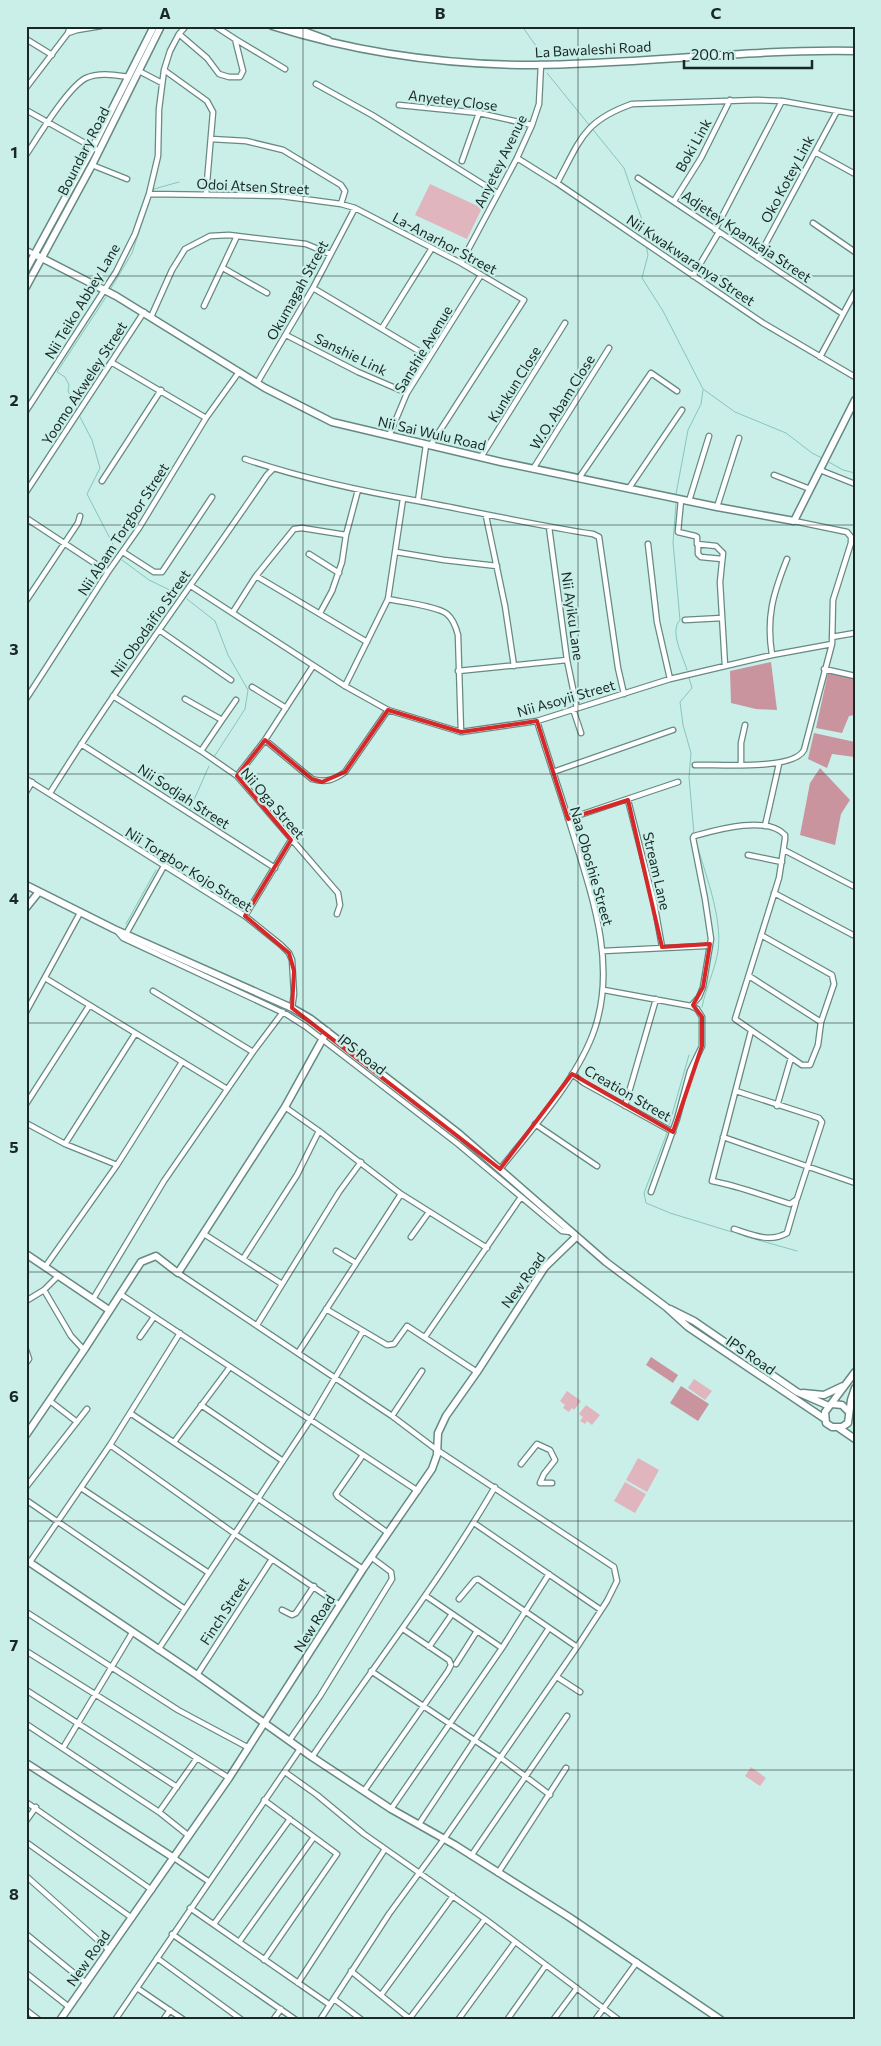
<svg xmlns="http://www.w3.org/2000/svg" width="881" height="2046" font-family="Commissioner,sans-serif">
	<rect width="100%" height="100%" fill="#c9efe8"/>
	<!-- green -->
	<path fill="#e1b5be" d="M 430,184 L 482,208 L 467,239 L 415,215 Z
		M 694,1379 L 712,1391 L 705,1400 L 688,1388 Z
		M 567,1391 L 581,1401 L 574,1410 L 572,1408 L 569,1412 L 563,1408 L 565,1405 L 560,1401 Z
		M 586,1405 L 600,1415 L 592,1425 L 587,1421 L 585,1424 L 580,1421 L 583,1417 L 579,1414 Z
		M 638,1458 L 659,1470 L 647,1492 L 626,1480 Z
		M 625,1482 L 646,1494 L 635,1513 L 614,1501 Z
		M 751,1767 L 766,1778 L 760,1786 L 745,1776 Z"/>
	<!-- forest -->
	<path fill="#ca949f" d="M 771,662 L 777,710 L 756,709 L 731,703 L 730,671 Z
		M 828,673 L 855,679 L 855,715 L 849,716 L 842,733 L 816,728 Z
		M 814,733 L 855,742 L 855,757 L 832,754 L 827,768 L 808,759 Z
		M 820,768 L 850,800 L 841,814 L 835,845 L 800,835 L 810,783 Z
		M 651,1357 L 678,1375 L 673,1383 L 646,1365 Z
		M 681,1386 L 709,1404 L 698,1421 L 670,1403 Z"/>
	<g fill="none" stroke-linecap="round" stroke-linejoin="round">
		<!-- stream -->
		<path stroke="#87c6bb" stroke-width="1" d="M 522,26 L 543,56
			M 547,73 L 624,168 L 642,220 L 646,241
			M 153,192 L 154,189 L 179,182
			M 646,245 L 648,255 L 642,278 L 663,311 L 703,389 L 735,412 L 786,433 L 812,453 L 824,459
			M 110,290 L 132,253 L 147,207
			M 77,409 L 68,391 L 69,385 L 65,377 L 57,372 L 106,297
			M 79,415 L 92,440 L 100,468 L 87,494 L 117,552
			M 827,461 L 843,470 L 855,473
			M 676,494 L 688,430 L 701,404 L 703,390
			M 676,503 L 673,542 L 680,620 C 669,631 683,656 687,670
			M 122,560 L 149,580 L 180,595
			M 187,599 L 215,621 L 228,655 L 248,690 L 245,709 L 214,757
			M 689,678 L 692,688 L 680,702 L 683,725 L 691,753 L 689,777 L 694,834
			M 190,809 L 209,766
			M 695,838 C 704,871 723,917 718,951 C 715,970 706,987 702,1007
			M 126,924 L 156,870
			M 669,1125 L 689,1055
			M 667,1133 L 644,1193 L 646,1203 L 670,1213 L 732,1232
			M 744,1236 L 797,1251"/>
		<defs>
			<path id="street" d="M 68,33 L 77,30 L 101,26
				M 179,34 L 207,58 L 219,74 L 229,77 L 240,77 L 243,71 L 235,39 L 215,26
				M 26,39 L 52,55
				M 235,39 L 285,69
				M 164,70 L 207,101 L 213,112 L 206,194
				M 139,71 L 162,83
				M 316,84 L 372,115 L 497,193
				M 26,88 L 68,33 L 70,26
				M 399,105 L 479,113 L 532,125
				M 26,110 L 99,151
				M 211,139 L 246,141 L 283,150 L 341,185 L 345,191 L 341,204
				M 815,152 L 855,174
				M 26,155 C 38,137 68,87 86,78 C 99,72 115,75 129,77
				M 517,158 L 557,183 L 763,323 L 855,377
				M 462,161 L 479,113
				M 92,165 L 127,179
				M 638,178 L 843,314
				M 557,183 C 580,141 583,121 632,104 L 757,100 L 782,101 L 855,114
				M 149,194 L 281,196 L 341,204 L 355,208 L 461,263 L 524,300 L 430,446
				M 674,201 L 701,158 L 730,100
				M 813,223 L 855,252
				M 715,230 L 782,101
				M 26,250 L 34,254
				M 758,258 L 837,111
				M 461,263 L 517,158 L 532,125 L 539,104 L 541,64
				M 223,268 L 267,293
				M 693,276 L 719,232
				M 313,288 L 429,357
				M 204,306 L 237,236
				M 151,317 L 172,270 L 185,249 L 210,236 L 229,235 L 306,244 L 330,254
				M 382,328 L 432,248
				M 286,335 L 358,372 L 407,393
				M 820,357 L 855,292
				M 111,362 L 206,418
				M 257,383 L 313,288 L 355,208
				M 26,411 L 116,272 L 135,234 L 149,194 L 158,156 L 159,109 L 164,70 L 170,51 L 179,34 L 186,26
				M 389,436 L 407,393 L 481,275
				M 481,457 L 565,323
				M 245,459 C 301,478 360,491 418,501 C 477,512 534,525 593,534 L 599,537 L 618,668 L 624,694
				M 533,469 L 609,348
				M 820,470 L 855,484
				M 774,475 L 810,489
				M 579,478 L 651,373 L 677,391
				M 102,481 L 161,390
				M 629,488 L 682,410
				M 26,492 L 144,312
				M 681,500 L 678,532 L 695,536 L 697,537 L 697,544 L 716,546 L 723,553 L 720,582 L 725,666
				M 418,501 L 426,445
				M 689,501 L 709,436
				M 717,507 L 739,438
				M 486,516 L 505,606 L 514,666
				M 26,518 L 108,572
				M 549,527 L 567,660 L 577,708
				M 648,544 L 657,622 L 670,679
				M 698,545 L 698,554 L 701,557 L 722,559
				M 123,552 L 154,572 L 162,572 L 212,497
				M 396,552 L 444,560 L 497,566
				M 309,554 L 339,573
				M 256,576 L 367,642
				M 191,586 L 345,686 L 388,710 L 461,732 L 537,721 L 670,679 L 772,655 L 832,644
				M 388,599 C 401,602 437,606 447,614 C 453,619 456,627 458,635 L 461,732
				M 26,601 L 78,523 L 80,516
				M 233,612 L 256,576 L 294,529 L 302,528 L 346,535
				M 320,613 L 332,591 L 342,562 L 346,535 L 358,490
				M 685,620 L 722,618
				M 159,630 L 231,680
				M 832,637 L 855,633
				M 772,655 C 766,617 773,594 787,559
				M 824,669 L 855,676
				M 458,671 L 567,660
				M 345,686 L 388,599 L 403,499
				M 252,687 L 286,708
				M 113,696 L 201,751 L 237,776 L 338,893 L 340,905 L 337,914
				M 26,699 L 108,572 L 139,528 L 206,418 L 239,372
				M 185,699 L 222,720 L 201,751
				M 573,709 L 581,733
				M 222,720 L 236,700
				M 265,740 L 312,779 C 326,783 334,780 345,772 L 388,710
				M 81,744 L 275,868
				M 741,764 L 741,743 L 745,725
				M 695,765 C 716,764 793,771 804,750 L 832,644 L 833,600 L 851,543 L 851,537 L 847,532 L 794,521
				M 553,772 L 673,730
				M 237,776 L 265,740 L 313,666
				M 26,779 L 245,916 L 281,945 L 289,953 L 292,960 L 294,994 L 292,1008
				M 26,792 L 32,782
				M 50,793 C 118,684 195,581 267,475 L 273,469
				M 628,800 L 654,902 L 662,947
				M 568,819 L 678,782
				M 765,826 L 779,764
				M 784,850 L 855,887
				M 748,855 L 782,862
				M 774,893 L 853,935
				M 245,916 L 291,840
				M 116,930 L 123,938 L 286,1014 L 305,1026 L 458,1144 L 562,1231 L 571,1232
				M 126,934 L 164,866
				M 603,951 L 705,946 L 710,944
				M 749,976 L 821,1022
				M 45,978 L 227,1089
				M 604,990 L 691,1006 L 697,1009 L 702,1017 L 702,1046 L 690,1071 L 677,1119 L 651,1192
				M 153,991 L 253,1052
				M 691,1006 L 699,997 L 703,987 L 711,939 L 705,899 L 693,838 L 694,836 C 716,830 767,815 785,835 L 785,839 L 779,878 L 735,1019 L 802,1065 L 810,1065 L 818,1045 L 821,1022 L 834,984 L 832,975 L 761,935
				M 26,1012 L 80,913
				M 572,1074 L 584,1083 L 673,1132
				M 736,1091 L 819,1118 L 822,1122 L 797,1199 L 790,1204 C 764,1196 739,1186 712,1181 L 751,1031
				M 26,1104 L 89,1006
				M 625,1106 L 656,999
				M 777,1106 L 791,1058
				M 285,1107 L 319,1131 L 401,1194 L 487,1248
				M 26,1123 L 65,1144 L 117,1165
				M 535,1124 L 597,1166
				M 723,1137 L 855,1183
				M 65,1144 L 135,1034
				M 500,1169 C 532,1129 579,1077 595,1028 C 616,964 593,899 574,837 C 562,798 549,760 537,721
				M 734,1229 C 752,1235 770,1243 787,1233 L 796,1202
				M 204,1234 L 282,1284
				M 411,1237 L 429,1212
				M 336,1251 L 356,1263
				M 243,1259 L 297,1175 L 319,1131
				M 45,1267 L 117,1165 L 182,1062
				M 178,1273 L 392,1416 L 437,1450 L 614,1567 L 617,1581 L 607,1601 L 577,1647 L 444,1839 L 389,1914 L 320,2020
				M 44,1290 L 58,1276
				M 120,1294 L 418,1491
				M 93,1299 L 164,1181 L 253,1052 L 283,1012
				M 26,1301 L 44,1290 L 71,1336 L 84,1350
				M 326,1309 L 387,1345 L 394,1344 L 407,1326 L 477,1372
				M 257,1325 L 339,1192 L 361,1162
				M 140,1337 L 154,1317
				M 425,1337 L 521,1197
				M 26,1350 L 29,1359 L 26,1363
				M 298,1353 L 401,1194
				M 50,1401 L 77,1422
				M 201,1405 L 283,1461
				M 130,1413 L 363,1569
				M 392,1416 L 422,1371
				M 174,1442 L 230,1367
				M 110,1445 L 235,1534 L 340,1605
				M 363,1455 L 336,1494 L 338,1497 L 388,1533
				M 521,1464 L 537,1444 L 550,1450 L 555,1460 L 544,1474 L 540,1483 L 552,1483
				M 26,1487 L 87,1409
				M 81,1488 L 209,1573
				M 26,1500 L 185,1609
				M 474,1523 L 601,1610
				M 30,1562 L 110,1445 L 180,1333
				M 426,1596 L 502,1648
				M 459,1599 L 475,1580 L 478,1579 L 577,1647
				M 282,1610 L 292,1615 L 296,1613 L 314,1586
				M 26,1612 L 178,1710 L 249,1748
				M 429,1647 L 452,1614
				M 158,1650 L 310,1420 L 363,1331
				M 26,1651 L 229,1778
				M 456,1664 L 477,1631
				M 371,1671 L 501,1758 L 550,1795
				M 197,1675 L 272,1559
				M 557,1677 L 580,1692
				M 26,1690 L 177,1787
				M 26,1724 L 159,1812 L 189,1836
				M 289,1741 L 320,1696 L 392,1579 L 391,1572 L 371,1557
				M 63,1748 L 132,1633
				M 312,1757 C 373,1667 440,1581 495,1487
				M 285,1772 L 317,1795 L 364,1834 L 485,1919 L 619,2020
				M 364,1791 L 448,1671 L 451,1665 L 449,1660 L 403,1629
				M 26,1802 L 152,1890
				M 391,1809 L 502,1648 L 549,1574
				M 159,1812 L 197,1758
				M 26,1821 L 36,1807
				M 419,1824 L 549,1628
				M 26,1842 L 132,1918
				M 471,1856 L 567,1716
				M 174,1858 L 208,1881
				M 498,1873 L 566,1768
				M 26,1876 L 109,1950
				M 190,1908 L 330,2005
				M 214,1924 L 290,1819
				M 26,1934 L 86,1983
				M 172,1934 L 296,2020
				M 239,1942 L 314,1837
				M 157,1958 L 242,2020
				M 264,1960 L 337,1854 L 264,1800
				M 351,1971 L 410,2019
				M 26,1973 L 69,2007
				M 298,1983 L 385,1849
				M 137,1988 L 184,2020
				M 381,1995 L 453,1896
				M 334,1999 L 362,2020
				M 26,2010 L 39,2020
				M 410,2018 L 485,1919
				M 115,2020 L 300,1749
				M 163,2020 L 170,2010
				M 273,2020 L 281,2009
				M 458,2020 L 515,1942
				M 507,2020 L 546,1965
				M 553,2020 L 577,1988
				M 595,2020 L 637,1962"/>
			<path id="secondary" d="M 272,26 C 355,52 445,65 533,65 C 640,64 747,49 855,51
				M 290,26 L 328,40
				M 34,254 L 116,296 L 265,388 L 332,422 L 501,462 L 717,507 L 794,521 L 855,400
				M 26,270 L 93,147 L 154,26
				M 26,287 L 92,165 L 161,26
				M 26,885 L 114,929 L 292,1008 L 311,1019 L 457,1132 L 606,1262 L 666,1307 L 688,1327 L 825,1419
				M 26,908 L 38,893
				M 26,1254 L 109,1310
				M 670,1309 L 694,1321 L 797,1392 L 829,1406
				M 855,1372 L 825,1412 L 826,1423 L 832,1427 L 842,1427 L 848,1423 L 851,1400 L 855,1388
				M 803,1393 L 824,1395 L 843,1386
				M 832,1404 L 842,1405 L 849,1412
				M 839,1428 L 855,1439
				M 26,1435 L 84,1350 L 141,1262 L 156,1256 L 178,1273 L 285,1107 L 327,1031
				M 26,1560 L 197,1675 L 312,1757 L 391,1809 L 455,1845 L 569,1917 L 721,2020
				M 26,1763 L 174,1858
				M 60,2020 L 229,1778 L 363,1569 L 432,1469 L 437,1455 L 438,1433 L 446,1416 L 477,1372 L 545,1267 L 576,1237"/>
		</defs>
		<!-- street casing -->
		<use href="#street" stroke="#678983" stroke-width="7"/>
		<!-- secondary casing -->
		<use href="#secondary" stroke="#678983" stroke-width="9"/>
		<!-- street -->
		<use href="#street" stroke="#fff" stroke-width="4.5"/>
		<!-- secondary -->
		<use href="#secondary" stroke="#fff" stroke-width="6"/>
	</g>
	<!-- marked area -->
	<path fill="none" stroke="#d62828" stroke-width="4" stroke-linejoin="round" d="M 388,710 L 461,732 L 537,721 L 568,819 L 628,800 L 662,947 L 710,944 L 703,987 L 693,1005 L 702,1017 L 702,1046 L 673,1132 L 572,1074 L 500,1169 L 292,1008 L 294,971 L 289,953 L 245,916 L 291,840 L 237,776 L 265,740 L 312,779 L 322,782 L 345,772 Z"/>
	<!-- grid -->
	<path fill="none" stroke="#192825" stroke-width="1" stroke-opacity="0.55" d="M 303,26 L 303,2020M 578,26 L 578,2020M 26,276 L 855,276M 26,525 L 855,525M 26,774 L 855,774M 26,1023 L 855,1023M 26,1272 L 855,1272M 26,1521 L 855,1521M 26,1770 L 855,1770"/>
	<g text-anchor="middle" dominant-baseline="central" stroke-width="4.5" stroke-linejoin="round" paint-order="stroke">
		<!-- street labels -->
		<g font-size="14" fill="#192825" stroke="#c9efe8">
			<text transform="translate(593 49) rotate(-3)">La Bawaleshi Road</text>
			<text transform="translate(453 100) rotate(7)">Anyetey Close</text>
			<text transform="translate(693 145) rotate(-61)">Boki Link</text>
			<text transform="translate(83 151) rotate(-63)">Boundary Road</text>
			<text transform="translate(500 161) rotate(-64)">Anyetey Avenue</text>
			<text transform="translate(787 179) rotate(-62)">Oko Kotey Link</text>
			<text transform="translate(253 186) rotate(3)">Odoi Atsen Street</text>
			<text transform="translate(747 236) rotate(34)">Adjetey Kpankaja Street</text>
			<text transform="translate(445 243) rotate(28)">La-Anarhor Street</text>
			<text transform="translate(691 260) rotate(34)">Nii Kwakwaranya Street</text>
			<text transform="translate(297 290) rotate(-61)">Okumagah Street</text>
			<text transform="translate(82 301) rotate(-59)">Nii Teiko Abbey Lane</text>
			<text transform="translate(423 349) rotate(-59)">Sanshie Avenue</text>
			<text transform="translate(351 354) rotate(26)">Sanshie Link</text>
			<text transform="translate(84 383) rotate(-57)">Yoomo Akweley Street</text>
			<text transform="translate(514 384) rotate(-58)">Kunkun Close</text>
			<text transform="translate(562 402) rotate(-58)">W.O. Abam Close</text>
			<text transform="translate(432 433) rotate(13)">Nii Sai Wulu Road</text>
			<text transform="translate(123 529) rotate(-57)">Nii Abam Torgbor Street</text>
			<text transform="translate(573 616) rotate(82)">Nii Ayiku Lane</text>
			<text transform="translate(150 623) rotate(-55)">Nii Obodaifio Street</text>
			<text transform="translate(566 698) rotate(-16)">Nii Asoyii Street</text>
			<text transform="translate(184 796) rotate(33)">Nii Sodjah Street</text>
			<text transform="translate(273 803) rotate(49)">Nii Oga Street</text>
			<text transform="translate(592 866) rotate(74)">Naa Oboshie Street</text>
			<text transform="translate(189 869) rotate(32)">Nii Torgbor Kojo Street</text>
			<text transform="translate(657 871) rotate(77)">Stream Lane</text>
			<text transform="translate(362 1054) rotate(38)">IPS Road</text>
			<text transform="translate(628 1093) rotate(30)">Creation Street</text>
			<text transform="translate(523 1280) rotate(-54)">New Road</text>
			<text transform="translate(751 1355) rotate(35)">IPS Road</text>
			<text transform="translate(224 1611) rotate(-57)">Finch Street</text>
			<text transform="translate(314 1623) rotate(-58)">New Road</text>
			<text transform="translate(88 1958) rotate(-55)">New Road</text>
		</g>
	</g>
	<!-- border -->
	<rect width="881" height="2046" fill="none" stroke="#c9efe8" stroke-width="55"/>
	<!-- scale -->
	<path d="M684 60v8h128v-8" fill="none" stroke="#192825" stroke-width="2.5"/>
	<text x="691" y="60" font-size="15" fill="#192825" stroke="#c9efe8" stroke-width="4" paint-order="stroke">200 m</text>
	<rect x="28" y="28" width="826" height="1990" fill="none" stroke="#192825" stroke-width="2"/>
	<g font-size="16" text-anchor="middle" font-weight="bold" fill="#192825">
		<text x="165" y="19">A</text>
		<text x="440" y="19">B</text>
		<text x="716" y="19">C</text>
		<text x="14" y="158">1</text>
		<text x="14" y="406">2</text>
		<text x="14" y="655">3</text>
		<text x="14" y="904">4</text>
		<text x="14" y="1153">5</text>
		<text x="14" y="1402">6</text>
		<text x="14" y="1651">7</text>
		<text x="14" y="1900">8</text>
	</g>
</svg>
